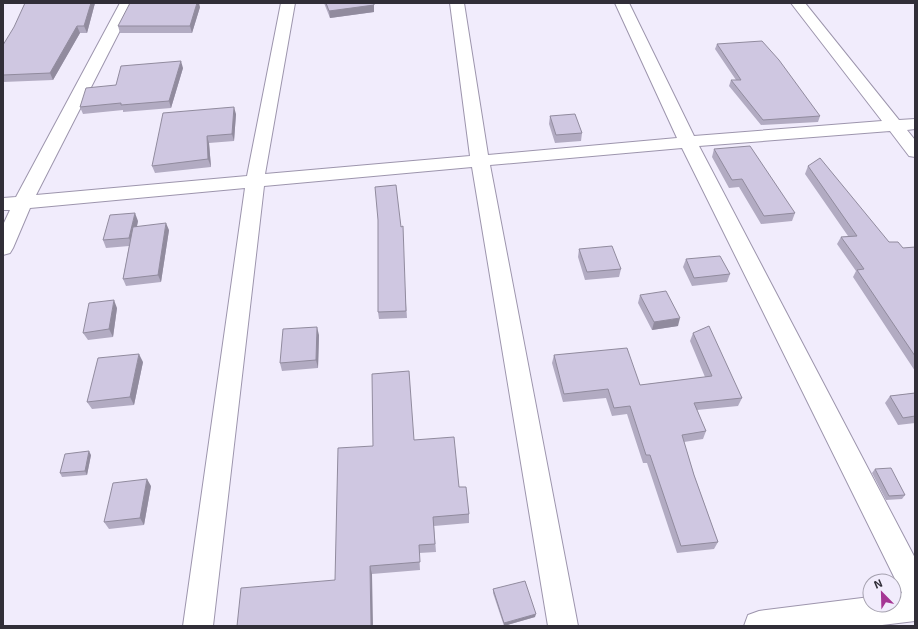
<svg xmlns="http://www.w3.org/2000/svg" width="918" height="629" font-family="'Exo 2',sans-serif">
	<rect width="100%" height="100%" fill="#f1ecfc"/>
	<g fill="none" stroke-linecap="round" stroke-linejoin="round">
		<defs>
			<path id="street" d="M 120,3 L 134,3 L 36,195 L 247,176 L 281,3 L 295,3 L 265,174 L 470,156 L 450,3 L 464,3 L 488,155 L 677,138 L 615,3 L 629,3 L 694,136 L 882,121 L 791,3 L 805,3 L 899,120 L 915,119 L 915,129 L 907,130 L 915,140 L 915,157 L 909,156 L 890,131 L 699,146 L 915,558 L 915,621 L 874,626 L 744,626 L 748,615 L 759,611 L 870,597 L 870,605 L 894,605 L 894,594 L 902,593 L 682,148 L 490,165 L 578,626 L 548,626 L 472,167 L 264,186 L 213,626 L 183,626 L 245,188 L 30,208 L 13,248 L 10,253 L 3,255 L 3,225 L 10,210 L 3,210 L 3,198 L 16,197 Z"/>
		</defs>
		<!-- street casing -->
		<use href="#street" stroke="#9d95ad" stroke-width="2"/>
		<!-- street -->
		<use href="#street" fill="#fff" fill-rule="evenodd"/>
	</g>
	<!-- wall -->
	<path fill="#b2abc2" d="M 95,3 L 87,33 L 80,33 L 53,80 L 3,82 L 3,45 Z
		M 324,3 L 374,3 L 374,12 L 330,18 Z
		M 200,7 L 192,33 L 120,33 L 118,26 Z
		M 717,44 L 820,116 L 818,122 L 761,125 L 729,86 L 731,80 L 736,80 L 715,49 Z
		M 183,68 L 171,108 L 123,112 L 123,110 L 83,114 L 80,107 L 116,85 Z
		M 236,114 L 234,141 L 209,143 L 211,167 L 155,173 L 152,166 Z
		M 550,116 L 582,133 L 581,141 L 555,143 L 549,124 Z
		M 714,149 L 795,213 L 792,221 L 761,224 L 739,187 L 729,188 L 712,157 Z
		M 808,166 L 889,242 L 903,248 L 915,247 L 915,371 L 853,277 L 856,271 L 837,244 L 841,237 L 848,236 L 805,174 Z
		M 378,220 L 401,227 L 407,318 L 379,319 L 378,312 Z
		M 138,221 L 137,227 L 169,230 L 161,282 L 126,286 L 123,279 L 129,246 L 106,248 L 103,240 Z
		M 579,249 L 621,269 L 619,277 L 585,280 L 578,257 Z
		M 686,259 L 730,274 L 727,282 L 692,286 L 683,267 Z
		M 640,295 L 678,326 L 652,330 L 638,303 Z
		M 117,308 L 113,337 L 88,340 L 83,333 Z
		M 693,333 L 742,398 L 738,406 L 697,410 L 706,431 L 703,439 L 684,442 L 694,475 L 718,542 L 714,549 L 677,553 L 647,463 L 643,463 L 627,414 L 612,416 L 606,398 L 563,402 L 552,363 L 554,355 L 640,385 L 705,377 L 690,341 Z
		M 319,335 L 318,368 L 282,371 L 280,363 Z
		M 143,362 L 134,405 L 92,409 L 87,402 Z
		M 915,393 L 915,423 L 898,425 L 885,403 L 890,396 Z
		M 414,440 L 459,487 L 469,514 L 469,523 L 434,526 L 436,552 L 419,553 L 420,570 L 372,574 L 335,580 L 373,446 Z
		M 91,455 L 87,475 L 62,477 L 60,473 Z
		M 875,469 L 905,495 L 902,499 L 886,500 L 872,473 Z
		M 151,486 L 144,525 L 109,529 L 104,522 Z
		M 493,589 L 535,617 L 504,626 L 493,593 Z"/>
	<!-- shaded-wall -->
	<path fill="#918b9e" d="M 91,3 L 95,3 L 87,33 L 84,26 Z
		M 197,3 L 199,3 L 200,7 L 192,33 L 190,26 Z
		M 374,3 L 374,12 L 330,18 L 329,11 Z
		M 77,26 L 80,33 L 53,80 L 50,73 Z
		M 181,61 L 183,68 L 171,108 L 169,101 Z
		M 234,107 L 236,114 L 234,141 L 232,134 Z
		M 207,136 L 209,143 L 211,167 L 208,159 Z
		M 135,213 L 138,221 L 132,246 L 129,238 Z
		M 166,223 L 169,230 L 161,282 L 158,275 Z
		M 114,300 L 117,308 L 113,337 L 109,329 Z
		M 680,318 L 678,326 L 652,330 L 654,322 Z
		M 317,327 L 319,335 L 318,368 L 316,360 Z
		M 139,354 L 143,362 L 134,405 L 130,397 Z
		M 89,451 L 91,455 L 87,475 L 85,471 Z
		M 147,479 L 151,486 L 144,525 L 140,518 Z
		M 370,566 L 372,574 L 373,626 L 371,626 Z
		M 536,614 L 535,617 L 504,626 L 504,623 Z"/>
	<!-- building -->
	<path fill="#cfc7e1" stroke="#918b9e" d="M 25,3 L 91,3 L 84,26 L 77,26 L 50,73 L 3,75 L 3,45 L 14,27 Z
		M 130,3 L 197,3 L 190,26 L 118,26 Z
		M 326,3 L 374,3 L 374,5 L 329,11 Z
		M 762,41 L 779,60 L 820,116 L 763,120 L 731,80 L 741,80 L 717,44 Z
		M 181,61 L 169,101 L 121,105 L 121,103 L 80,107 L 86,88 L 116,85 L 121,66 Z
		M 234,107 L 232,134 L 207,136 L 208,159 L 152,166 L 163,113 Z
		M 575,114 L 582,133 L 556,135 L 550,116 Z
		M 750,146 L 795,213 L 764,216 L 742,179 L 732,180 L 714,149 Z
		M 820,158 L 889,242 L 898,242 L 903,248 L 915,247 L 915,356 L 857,270 L 864,269 L 841,237 L 857,236 L 808,166 Z
		M 396,185 L 401,227 L 403,226 L 406,311 L 378,312 L 378,220 L 375,187 Z
		M 135,213 L 129,238 L 103,240 L 110,215 Z
		M 166,223 L 158,275 L 123,279 L 133,227 Z
		M 612,246 L 621,269 L 587,272 L 579,249 Z
		M 720,256 L 730,274 L 694,278 L 686,259 Z
		M 666,291 L 680,318 L 654,322 L 640,295 Z
		M 114,300 L 109,329 L 83,333 L 89,303 Z
		M 709,326 L 742,398 L 694,403 L 706,431 L 682,435 L 694,475 L 718,542 L 681,546 L 650,455 L 646,455 L 630,406 L 614,408 L 608,389 L 564,394 L 554,355 L 627,348 L 640,385 L 712,376 L 693,333 Z
		M 317,327 L 316,360 L 280,363 L 283,329 Z
		M 139,354 L 130,397 L 87,402 L 98,358 Z
		M 409,371 L 414,440 L 454,437 L 459,487 L 466,487 L 469,514 L 433,517 L 435,544 L 419,545 L 420,562 L 370,566 L 371,626 L 237,626 L 241,588 L 335,580 L 338,448 L 373,446 L 372,374 Z
		M 915,393 L 915,416 L 903,418 L 890,396 Z
		M 89,451 L 85,471 L 60,473 L 65,454 Z
		M 891,468 L 905,495 L 889,496 L 875,469 Z
		M 147,479 L 140,518 L 104,522 L 113,483 Z
		M 525,581 L 536,614 L 504,623 L 493,589 Z"/>
	<!-- border -->
	<rect width="918" height="629" fill="none" stroke="#312e38" stroke-width="8"/>
	<!-- north arrow -->
	<g transform="translate(882 593) rotate(337)"><circle r="19" fill="#f1ecfc" stroke="#a4a0ae"/>
	<path d="M0-3L7 15L0 10L-7 15Z" fill="#a53694"/>
	<text y="-6" font-size="11" font-weight="bold" text-anchor="middle" fill="#312e38">N</text>
	</g>
</svg>
